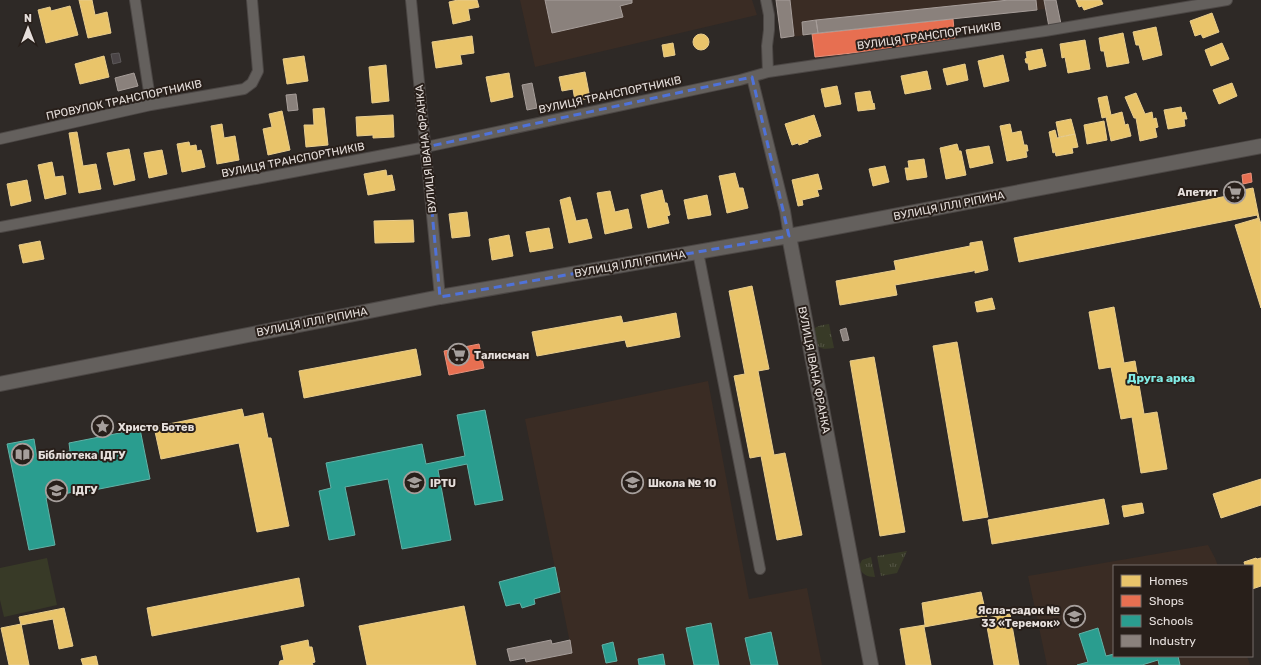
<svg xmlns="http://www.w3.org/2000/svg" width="1261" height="665" font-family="Rubik,sans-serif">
	<defs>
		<pattern id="grass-tufts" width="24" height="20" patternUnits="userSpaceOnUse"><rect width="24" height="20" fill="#383a27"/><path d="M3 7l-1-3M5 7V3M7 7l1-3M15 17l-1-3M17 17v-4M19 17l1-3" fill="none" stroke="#555646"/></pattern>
	</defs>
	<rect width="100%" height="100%" fill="#2e2926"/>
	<!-- built -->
	<path fill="#3a2c24" d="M 520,0 L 752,0 L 757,15 L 535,67 Z
		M 776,0 L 1056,0 L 1061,24 L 1049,27 L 1045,9 L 781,38 Z
		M 708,381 L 749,599 L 807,588 L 822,665 L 525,665 L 526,662 L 572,653 L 525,419 Z
		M 1208,545 L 1215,558 L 1218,566 L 1114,566 L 1114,656 L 1247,656 L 1250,665 L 1047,665 L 1028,576 Z"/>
	<!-- grass -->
	<path fill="url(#grass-tufts)" d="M 829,324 L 834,348 C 827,349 822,350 816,345 L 813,330 C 817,325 824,325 829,324 Z
		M 907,551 L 897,573 L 881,576 L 877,556 Z
		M 871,557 L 875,577 C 867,577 861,574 859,566 L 862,560 Z"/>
	<!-- park -->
	<path fill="#383a27" d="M 47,558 L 57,605 L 4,617 L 0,600 L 0,568 Z"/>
	<!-- homes -->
	<path fill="#e9c46a" stroke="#e8cc8c" d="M 79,0 L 92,0 L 95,15 L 107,12 L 111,33 L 88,38 Z
		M 458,0 L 477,0 L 479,7 L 468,9 L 470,20 L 453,24 L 449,2 Z
		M 1076,0 L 1101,0 L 1103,4 L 1084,10 L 1082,6 L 1079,7 Z
		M 70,6 L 78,35 L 46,43 L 38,10 L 50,7 L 51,11 Z
		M 1212,13 L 1219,32 L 1203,38 L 1201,34 L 1195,36 L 1190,21 Z
		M 1156,27 L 1162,55 L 1143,60 L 1139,45 L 1136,45 L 1133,32 Z
		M 1123,33 L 1129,63 L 1107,67 L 1104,51 L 1101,51 L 1099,38 Z
		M693 42a8 8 0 1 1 16 0a8 8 0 1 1-16 0Z
		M 472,36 L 474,53 L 460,55 L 462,64 L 436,68 L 432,42 Z
		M 1085,40 L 1090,69 L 1068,73 L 1065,57 L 1062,58 L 1060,44 Z
		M 673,43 L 675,55 L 664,57 L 662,45 Z
		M 1222,43 L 1229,59 L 1211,66 L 1205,50 Z
		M 1042,49 L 1046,66 L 1029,70 L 1028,63 L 1026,63 L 1025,59 L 1027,58 L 1026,52 Z
		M 1003,55 L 1009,81 L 984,87 L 978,61 Z
		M 104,56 L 109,77 L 80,84 L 75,64 Z
		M 304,56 L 308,81 L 287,84 L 283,59 Z
		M 965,64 L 968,80 L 947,85 L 943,69 Z
		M 386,65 L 389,101 L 372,103 L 369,67 Z
		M 927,71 L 931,89 L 905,94 L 901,76 Z
		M 585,72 L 590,98 L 575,101 L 573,89 L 562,91 L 559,77 Z
		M 509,73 L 513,97 L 491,102 L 486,77 Z
		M 1232,83 L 1237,96 L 1219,104 L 1213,90 Z
		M 837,86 L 841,104 L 825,107 L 821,89 Z
		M 870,91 L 873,104 L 874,103 L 875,109 L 858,111 L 855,93 Z
		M 1136,93 L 1145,114 L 1152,112 L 1153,119 L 1156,118 L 1158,127 L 1155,128 L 1157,137 L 1140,141 L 1136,118 L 1134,118 L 1125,97 Z
		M 1107,96 L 1111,115 L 1122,112 L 1125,125 L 1128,124 L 1131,136 L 1111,141 L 1106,117 L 1102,118 L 1098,98 Z
		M 1181,107 L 1182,113 L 1185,112 L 1187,119 L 1184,119 L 1185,126 L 1168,129 L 1164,110 Z
		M 324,108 L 328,145 L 306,147 L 304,125 L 314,125 L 313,109 Z
		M 282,111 L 290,150 L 268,155 L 263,129 L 272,127 L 269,114 Z
		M 393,115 L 394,137 L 373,138 L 373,135 L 357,136 L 356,117 Z
		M 814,115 L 821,136 L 808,140 L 808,142 L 799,145 L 798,143 L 792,145 L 785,124 Z
		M 1071,119 L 1075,134 L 1059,137 L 1056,122 Z
		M 1104,121 L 1107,140 L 1087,144 L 1084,125 Z
		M 222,124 L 224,138 L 235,136 L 239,160 L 217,164 L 211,126 Z
		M 1010,124 L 1012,133 L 1021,131 L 1024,145 L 1027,145 L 1028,151 L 1026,151 L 1027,157 L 1007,161 L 1000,126 Z
		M 1055,130 L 1057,138 L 1075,134 L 1078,147 L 1072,148 L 1073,153 L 1056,156 L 1055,152 L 1053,153 L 1049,132 Z
		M 77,132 L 83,166 L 96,164 L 101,189 L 79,193 L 69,133 Z
		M 189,142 L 190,146 L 196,145 L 197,151 L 201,150 L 205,167 L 182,172 L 177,144 Z
		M 957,144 L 959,151 L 961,151 L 966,175 L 946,179 L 940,148 Z
		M 989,146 L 993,163 L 970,168 L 966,150 Z
		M 129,149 L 135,180 L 114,185 L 107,153 Z
		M 162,150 L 167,174 L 149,178 L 144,153 Z
		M 924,159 L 927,177 L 907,180 L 905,168 L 909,168 L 908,161 Z
		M 52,162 L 55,177 L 63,176 L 66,194 L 45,199 L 38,165 Z
		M 885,166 L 889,182 L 873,186 L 869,169 Z
		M 386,170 L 387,176 L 392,175 L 395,190 L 368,195 L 364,174 Z
		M 735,173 L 739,188 L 743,188 L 748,208 L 727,213 L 719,176 Z
		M 818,174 L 822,189 L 817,190 L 819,196 L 802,200 L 803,205 L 798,206 L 792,180 Z
		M 27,180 L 31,201 L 11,206 L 7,184 Z
		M 1253,188 L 1259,218 L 1258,218 L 1257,215 L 1019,262 L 1014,238 L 1227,196 L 1227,193 Z
		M 662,190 L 665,203 L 667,203 L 670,215 L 667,216 L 669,223 L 648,228 L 641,195 Z
		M 610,191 L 615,212 L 628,209 L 632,228 L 605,234 L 597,193 Z
		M 707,195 L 711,215 L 688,219 L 684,200 Z
		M 570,197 L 576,221 L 587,219 L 592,238 L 569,243 L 560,200 Z
		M 467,212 L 470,236 L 452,238 L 449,214 Z
		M 1259,218 L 1261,224 L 1261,308 L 1235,225 Z
		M 413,220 L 414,242 L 375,243 L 374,221 Z
		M 549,228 L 553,248 L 530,252 L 526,232 Z
		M 509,235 L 513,256 L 492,260 L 489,239 Z
		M 40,241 L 44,259 L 23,263 L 19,245 Z
		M 982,241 L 988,270 L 975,273 L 975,270 L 973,271 L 895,285 L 897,295 L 840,305 L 836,281 L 896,270 L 894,261 L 970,246 L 970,243 Z
		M 752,286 L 769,369 L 758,371 L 774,455 L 785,453 L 802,535 L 777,540 L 761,456 L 750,458 L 734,376 L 745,374 L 729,291 Z
		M 992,298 L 995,309 L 977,312 L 975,302 Z
		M 1114,307 L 1124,363 L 1135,361 L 1144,414 L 1157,412 L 1167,469 L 1141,473 L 1132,417 L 1121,419 L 1111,367 L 1099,369 L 1089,312 Z
		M 676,313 L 680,337 L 627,347 L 625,340 L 537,356 L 532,332 L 621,316 L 623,323 Z
		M 957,342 L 988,517 L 963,521 L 933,346 Z
		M 416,349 L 421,375 L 304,398 L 299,371 Z
		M 874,357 L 905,532 L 880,536 L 850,361 Z
		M 242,409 L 244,417 L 263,413 L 268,438 L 271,438 L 289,526 L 257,532 L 239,443 L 161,459 L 154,427 Z
		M 1261,479 L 1261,505 L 1221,518 L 1213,494 Z
		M 1104,499 L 1109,524 L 992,544 L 988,520 Z
		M 1142,503 L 1144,513 L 1124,517 L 1122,506 Z
		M 1256,558 L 1257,559 L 1261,558 L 1261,586 L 1252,589 L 1252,566 L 1245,566 L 1244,562 Z
		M 299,578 L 304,606 L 152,636 L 147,608 Z
		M 981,592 L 987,618 L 1010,614 L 1019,665 L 994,665 L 985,616 L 924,627 L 931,665 L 906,665 L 900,629 L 925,625 L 922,603 Z
		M 464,606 L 476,665 L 367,665 L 359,626 Z
		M 64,608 L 73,646 L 59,649 L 53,619 L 21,625 L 19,617 Z
		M 21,624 L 29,665 L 9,665 L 1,628 Z
		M 308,640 L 309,647 L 312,647 L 315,662 L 312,663 L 313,665 L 279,665 L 280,661 L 284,660 L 281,646 Z
		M 96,656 L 98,665 L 83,665 L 81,659 Z"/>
	<!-- shops -->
	<path fill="#e76f51" stroke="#e7917b" d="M 953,19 L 955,40 L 918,43 L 918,46 L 815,57 L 812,34 Z
		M 1251,173 L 1252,182 L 1243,184 L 1242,175 Z
		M 479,344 L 484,368 L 449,375 L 444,351 Z"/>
	<!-- schools -->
	<path fill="#2a9d8f" stroke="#62b1a6" d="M 485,410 L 503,500 L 475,505 L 467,464 L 438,470 L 451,540 L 402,549 L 388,479 L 345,487 L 355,535 L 329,540 L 319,491 L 331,488 L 326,463 L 422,444 L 426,464 L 465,456 L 457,415 Z
		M 140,429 L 150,479 L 79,493 L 78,491 L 46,498 L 55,545 L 29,550 L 7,444 L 34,439 L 37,458 L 70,451 L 69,443 Z
		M 555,567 L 560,592 L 534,599 L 535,604 L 522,608 L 520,603 L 506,606 L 499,582 Z
		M 711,623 L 719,665 L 694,665 L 686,628 Z
		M 1098,628 L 1106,656 L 1114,654 L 1114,656 L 1179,656 L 1178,656 L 1180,665 L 1159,665 L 1158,660 L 1142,665 L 1077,665 L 1088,662 L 1079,634 Z
		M 771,632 L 778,665 L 751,665 L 745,638 Z
		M 613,642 L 617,661 L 606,663 L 602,645 Z
		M 663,654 L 665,665 L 639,665 L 638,659 Z"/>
	<!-- industry -->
	<path fill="#8a817c" stroke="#a69d99" d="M 545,0 L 632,0 L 632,3 L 620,6 L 623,17 L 552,33 Z
		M 776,0 L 790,0 L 794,36 L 781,38 Z
		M 1009,0 L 1036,0 L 1037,10 L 818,33 L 816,20 Z
		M 1044,0 L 1056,0 L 1061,24 L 1049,27 Z
		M 816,20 L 818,33 L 803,35 L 802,22 Z
		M 134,73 L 138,86 L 118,91 L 115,78 Z
		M 532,83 L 537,108 L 527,110 L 522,85 Z
		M 296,94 L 298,110 L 288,111 L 286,95 Z
		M 846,328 L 849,340 L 843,341 L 840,330 Z
		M 551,640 L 552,644 L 570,640 L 572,653 L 526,662 L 525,658 L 510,661 L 507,649 Z"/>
	<!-- building -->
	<path fill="#4a4446" stroke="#5c5859" d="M 119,53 L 121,62 L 113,64 L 111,54 Z"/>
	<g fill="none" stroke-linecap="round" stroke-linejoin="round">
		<defs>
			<path id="street" d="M 135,0 L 151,105
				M 411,0 L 440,297
				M 766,0 L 769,15 L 769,30 L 767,46 L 768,72
				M 752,77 L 785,211 L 789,236
				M 0,139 L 151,105 L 244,89 L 252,83 L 258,71 L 252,0
				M 0,227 L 426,147 L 740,80 L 768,72 L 1045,31 L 1227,0
				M 698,252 L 760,569"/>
			<path id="secondary" d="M 789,236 L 871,665
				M 0,384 L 440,297 L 789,236 L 1261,146"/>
		</defs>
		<!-- street casing -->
		<use href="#street" stroke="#4c4745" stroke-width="12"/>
		<!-- secondary casing -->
		<use href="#secondary" stroke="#4c4745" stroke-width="16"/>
		<!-- street -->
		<use href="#street" stroke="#64605d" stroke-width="10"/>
		<!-- secondary -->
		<use href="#secondary" stroke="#64605d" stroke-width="14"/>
	</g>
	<!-- marked area -->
	<path fill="none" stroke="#4f72d9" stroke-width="3" stroke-dasharray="8 5" stroke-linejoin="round" d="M 752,77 L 789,236 L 440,297 L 426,147 Z"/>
	<!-- icons -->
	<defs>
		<symbol id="supermarket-ring" viewBox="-11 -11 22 22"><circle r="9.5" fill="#281f1a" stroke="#a69f9c" stroke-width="1.5"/><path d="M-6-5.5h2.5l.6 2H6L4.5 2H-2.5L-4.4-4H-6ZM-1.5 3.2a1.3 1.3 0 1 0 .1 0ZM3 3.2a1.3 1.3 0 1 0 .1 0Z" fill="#a69f9c"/></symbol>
		<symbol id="sight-ring" viewBox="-11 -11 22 22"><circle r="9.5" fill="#281f1a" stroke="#a69f9c" stroke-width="1.5"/><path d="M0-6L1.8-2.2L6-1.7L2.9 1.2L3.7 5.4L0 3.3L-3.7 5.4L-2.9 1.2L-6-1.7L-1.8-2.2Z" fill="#a69f9c"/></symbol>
		<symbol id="library-ring" viewBox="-11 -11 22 22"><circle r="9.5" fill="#281f1a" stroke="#a69f9c" stroke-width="1.5"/><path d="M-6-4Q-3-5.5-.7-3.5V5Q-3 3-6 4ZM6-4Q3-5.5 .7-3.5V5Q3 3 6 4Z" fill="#a69f9c"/></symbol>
		<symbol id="university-ring" viewBox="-11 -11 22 22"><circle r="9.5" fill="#281f1a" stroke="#a69f9c" stroke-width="1.5"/><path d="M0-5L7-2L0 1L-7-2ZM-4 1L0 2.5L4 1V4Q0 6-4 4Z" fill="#a69f9c"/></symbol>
		<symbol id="school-ring" viewBox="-11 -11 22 22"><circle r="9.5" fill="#281f1a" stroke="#a69f9c" stroke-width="1.5"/><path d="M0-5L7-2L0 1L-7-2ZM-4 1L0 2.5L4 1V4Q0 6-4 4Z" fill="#a69f9c"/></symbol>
	</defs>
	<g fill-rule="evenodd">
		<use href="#supermarket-ring" x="1222" y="180" width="25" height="25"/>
		<use href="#supermarket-ring" x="446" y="342" width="25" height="25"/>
		<use href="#sight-ring" x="90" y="414" width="25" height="25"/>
		<use href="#library-ring" x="10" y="442" width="25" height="25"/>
		<use href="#university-ring" x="402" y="470" width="25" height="25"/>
		<use href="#school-ring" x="620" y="470" width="25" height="25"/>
		<use href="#university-ring" x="44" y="478" width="25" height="25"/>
		<use href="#school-ring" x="1062" y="604" width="25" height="25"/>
	</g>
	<g text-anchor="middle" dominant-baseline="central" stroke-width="4" stroke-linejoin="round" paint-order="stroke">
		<!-- street labels -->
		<g font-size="11" fill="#e6dfdc" stroke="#281f1a">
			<text transform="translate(929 36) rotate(-8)">ВУЛИЦЯ ТРАНСПОРТНИКІВ</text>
			<text transform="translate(610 95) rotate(-12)">ВУЛИЦЯ ТРАНСПОРТНИКІВ</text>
			<text transform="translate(124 100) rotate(-12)">ПРОВУЛОК ТРАНСПОРТНИКІВ</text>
			<text transform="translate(426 149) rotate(-96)">ВУЛИЦЯ ІВАНА ФРАНКА</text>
			<text transform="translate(293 160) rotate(-11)">ВУЛИЦЯ ТРАНСПОРТНИКІВ</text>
			<text transform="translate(949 206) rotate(-11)">ВУЛИЦЯ ІЛЛІ РІПИНА</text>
			<text transform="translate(630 264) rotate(-10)">ВУЛИЦЯ ІЛЛІ РІПИНА</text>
			<text transform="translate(312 322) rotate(-11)">ВУЛИЦЯ ІЛЛІ РІПИНА</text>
			<text transform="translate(814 370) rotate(79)">ВУЛИЦЯ ІВАНА ФРАНКА</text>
		</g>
		<!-- poi labels -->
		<g font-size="11" font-weight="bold" fill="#e6dfdc" stroke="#281f1a" text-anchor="start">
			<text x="1218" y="192" text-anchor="end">Апетит</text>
			<text x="474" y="355">Талисман</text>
			<text x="118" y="427">Христо Ботев</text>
			<text x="38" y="455">Бібліотека ІДГУ</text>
			<text x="430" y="483">IPTU</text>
			<text x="648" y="483">Школа № 10</text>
			<text x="72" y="490">ІДГУ</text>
			<text x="1060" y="610" text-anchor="end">Ясла-садок №<tspan x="1060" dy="13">33 «Теремок»</tspan></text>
		</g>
		<!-- neighbourhood labels -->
		<g font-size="12" font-weight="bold" fill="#81ece6" stroke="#281f1a">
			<text x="1161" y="378">Друга арка</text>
		</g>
	</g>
	<!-- legend -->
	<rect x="1113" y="565" width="140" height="92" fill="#281f1a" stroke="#746c68"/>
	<rect x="1121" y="575" width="20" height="12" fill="#e9c46a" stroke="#746c68"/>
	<text x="1149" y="585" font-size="12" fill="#e6dfdc">Homes</text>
	<rect x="1121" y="595" width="20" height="12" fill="#e76f51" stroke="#746c68"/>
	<text x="1149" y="605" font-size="12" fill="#e6dfdc">Shops</text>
	<rect x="1121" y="615" width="20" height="12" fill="#2a9d8f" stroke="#746c68"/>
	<text x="1149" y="625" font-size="12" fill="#e6dfdc">Schools</text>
	<rect x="1121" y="635" width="20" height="12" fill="#8a817c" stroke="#746c68"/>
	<text x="1149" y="645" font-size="12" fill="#e6dfdc">Industry</text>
	<!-- north arrow -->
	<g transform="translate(28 28)" stroke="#281f1a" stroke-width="3" paint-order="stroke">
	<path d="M0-3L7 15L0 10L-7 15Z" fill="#e6dfdc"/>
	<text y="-6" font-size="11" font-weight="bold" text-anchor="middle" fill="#e6dfdc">N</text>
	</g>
</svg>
